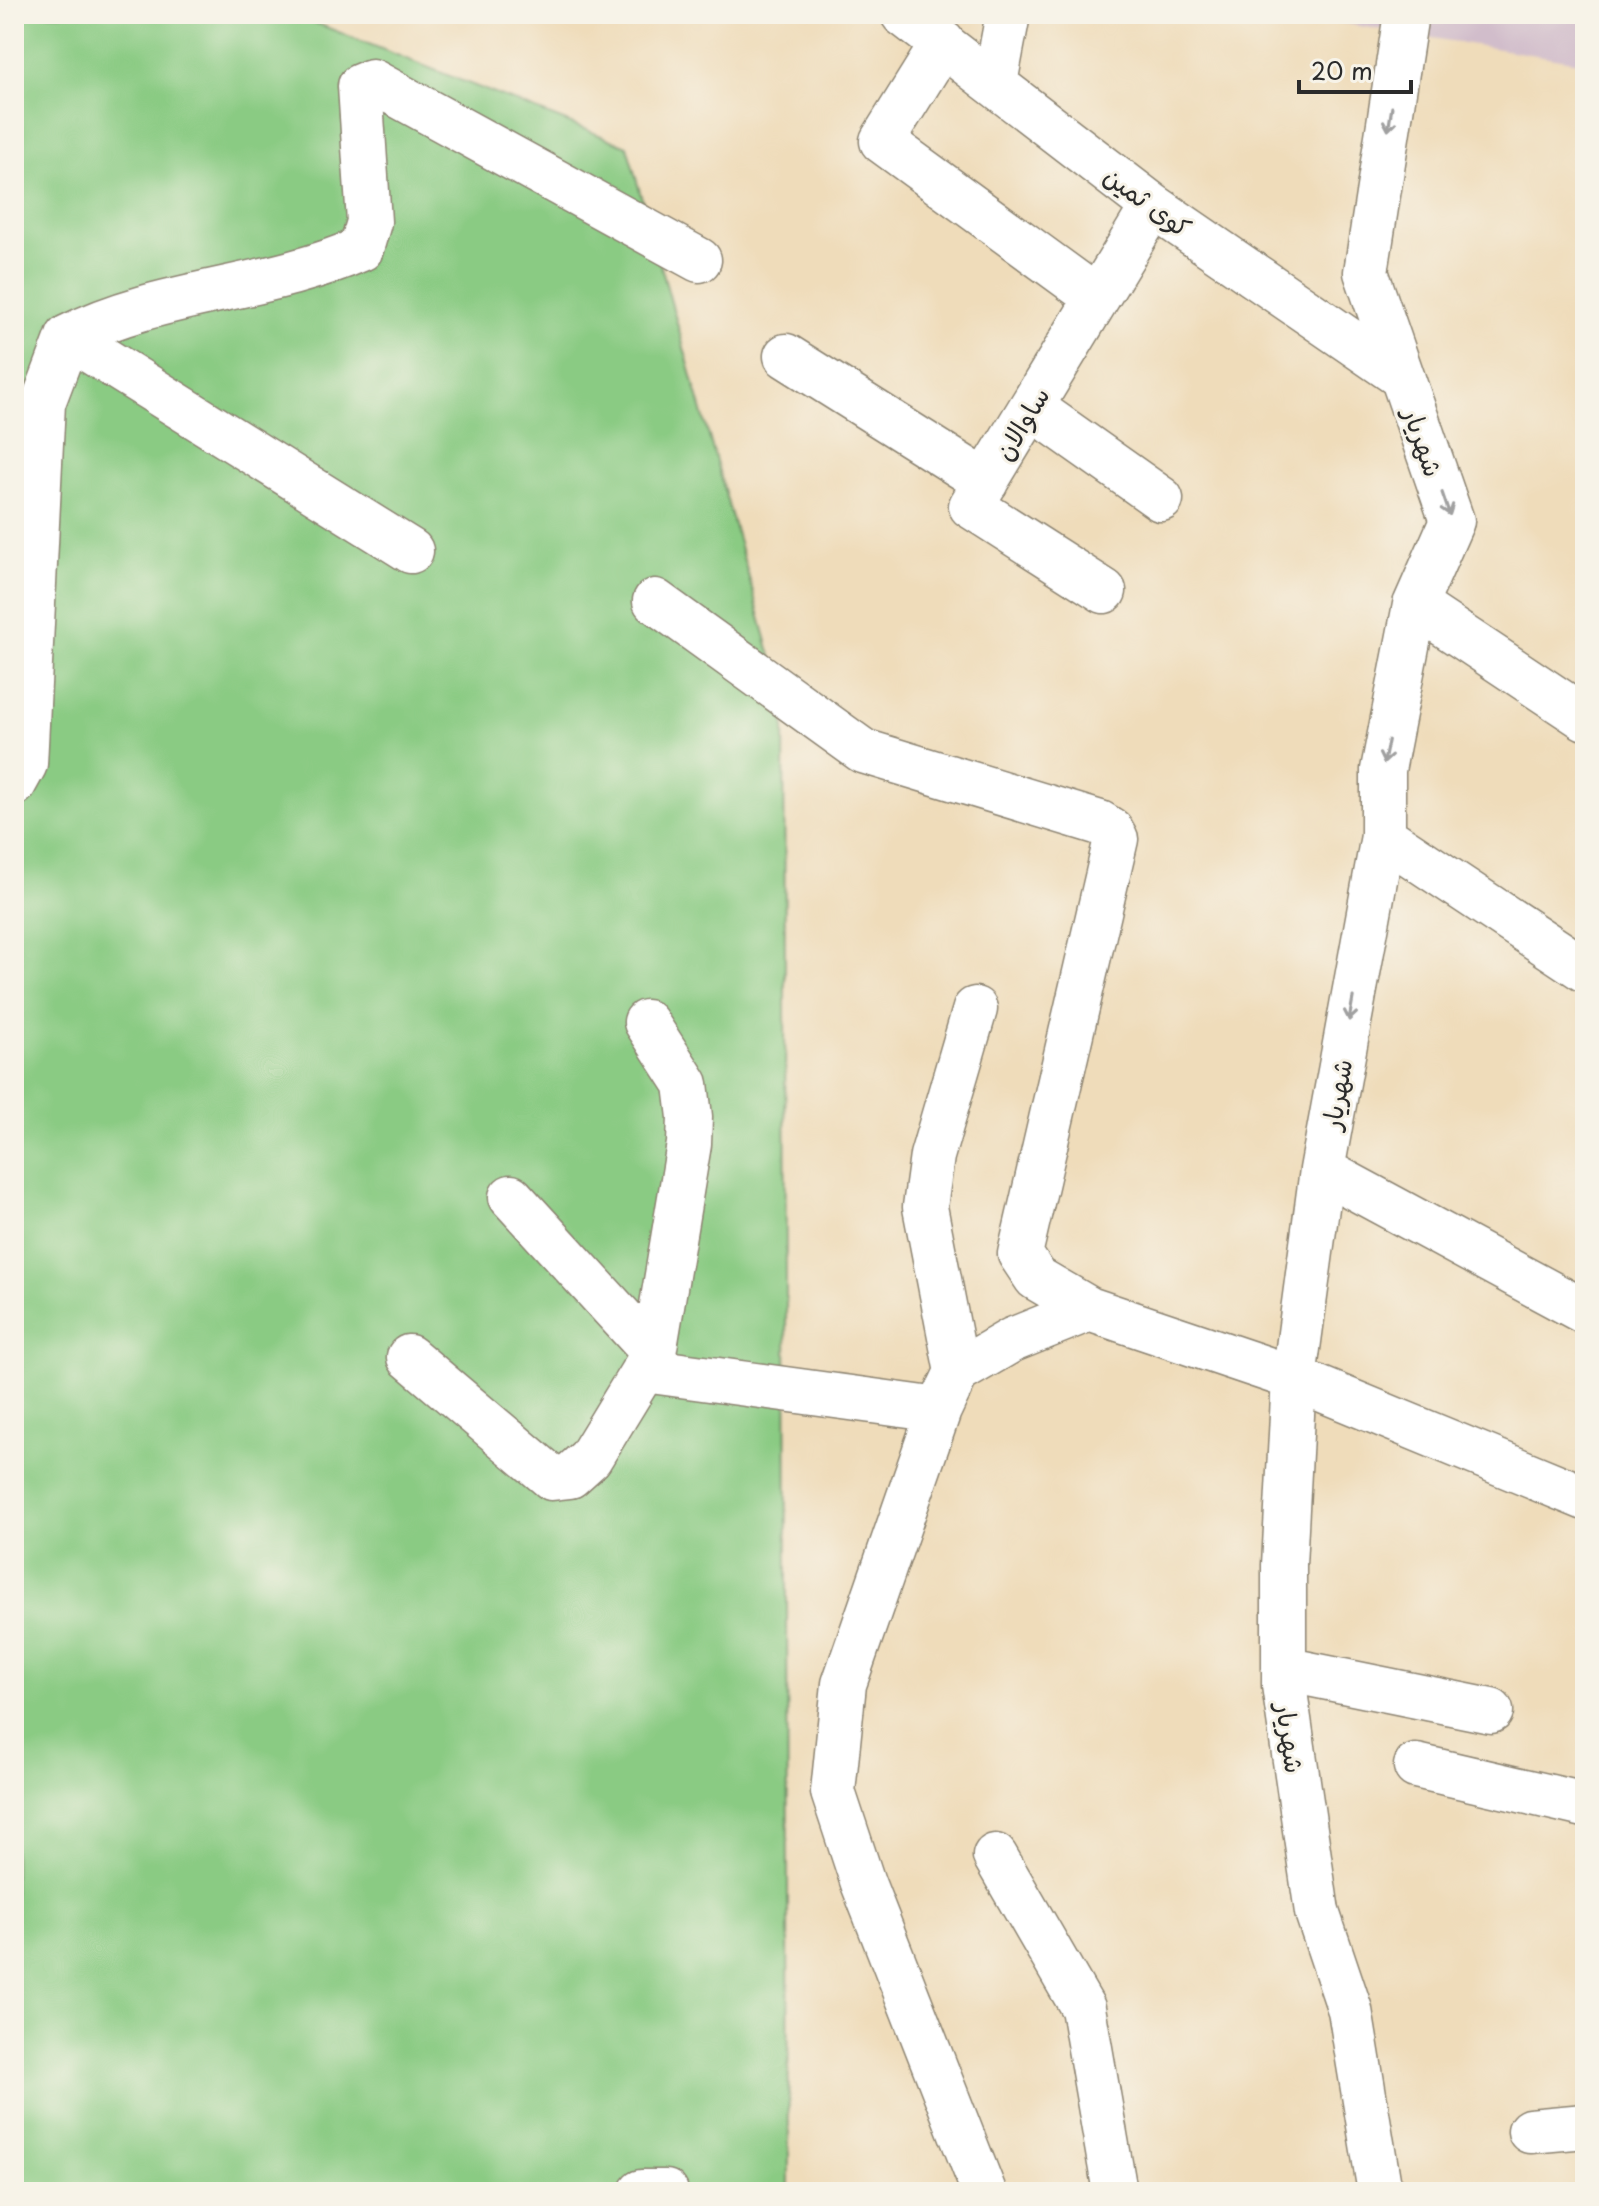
<svg xmlns="http://www.w3.org/2000/svg" width="1599" height="2206" font-family="'Playpen Sans','Playpen Sans Arabic',sans-serif">
	<rect width="100%" height="100%" fill="#f7f3e8"/>
	<filter id="ink" filterUnits="userSpaceOnUse"><feTurbulence type="fractalNoise" baseFrequency=".0125" numOctaves="2"/><feDisplacementMap in="SourceGraphic" scale="16" xChannelSelector="R" yChannelSelector="G"/><feConvolveMatrix kernelMatrix="1 2 1 2 8 2 1 2 1" color-interpolation-filters="sRGB"/></filter>
	<filter id="wash" filterUnits="userSpaceOnUse"><feTurbulence type="fractalNoise" baseFrequency=".006" numOctaves="4" result="noise"/><feDisplacementMap in="SourceGraphic" scale="32" xChannelSelector="R" yChannelSelector="G"/><feGaussianBlur stdDeviation="1.8" result="paint"/><feColorMatrix in="noise" values="0 0 0 0 0 0 0 0 0 0 0 0 0 0 0 0 0 1.4 0 .05"/><feComposite in="paint" operator="in"/></filter>
	<g filter="url(#wash)">
		<rect width="100%" height="100%" fill="#efdcba"/>
		<!-- industrial -->
		<path fill="#d1bdcb" d="M 1286,14 L 1585,14 L 1585,63 Z"/>
		<!-- green -->
		<path fill="#8acb83" stroke="#5a7b57" stroke-width="2" d="M 14,14 L 293,14 L 627,146 L 784,702 L 789,2192 L 14,2192 Z"/>
	</g>
	<g filter="url(#ink)">
		<g fill="none" stroke-linecap="round" stroke-linejoin="round">
			<defs>
				<path id="minor" d="M 903,14 L 1153,206 L 1401,376
					M 943,43 L 882,141 L 1097,298
					M 995,83 L 1008,14
					M 68,337 L 411,551
					M 786,356 L 986,482
					M 1031,407 L 1161,499
					M 1104,591 L 971,506 L 1153,206
					M 655,601 L 863,751 L 1100,823 L 1111,830 L 1116,839 L 1020,1254 L 1036,1278 L 1089,1309
					M 1415,605 L 1585,718
					M 14,784 L 25,764 L 43,403 L 68,337 C 159,290 267,291 361,249 L 369,222 L 360,86 L 372,81 L 699,260
					M 1383,836 L 1585,970
					M 1322,1170 L 1585,1312
					M 511,1197 L 654,1353
					M 409,1357 L 552,1478 L 570,1476 L 590,1458 L 654,1353 L 689,1144 L 690,1117 L 686,1084 L 646,1022
					M 644,1370 L 939,1410
					M 957,1372 L 925,1207 L 932,1156 L 975,1009
					M 1284,1669 L 1491,1711
					M 1416,1766 L 1585,1805
					M 995,1856 L 1083,2008 L 1115,2192
					M 1530,2131 L 1585,2126
					M 641,2192 L 666,2192
					M 984,2192 L 863,1883 L 833,1792 L 844,1684 L 939,1410 L 957,1372 L 1012,1340 L 1089,1309 L 1294,1378 L 1585,1498
					M 1380,2192 L 1350,2010 L 1317,1912 L 1284,1685 L 1284,1565 L 1294,1378 L 1322,1170 L 1383,836 L 1383,770 L 1415,605 L 1452,521 L 1366,272 L 1406,14"/>
			</defs>
			<!-- minor casing -->
			<use href="#minor" stroke="#8d8472" stroke-width="47"/>
			<!-- minor -->
			<use href="#minor" stroke="#fff" stroke-width="44"/>
		</g>
		<!-- one-way arrows -->
		<defs><path id="oneway-shaft" d="M-6 0H5M1.5-3L5.5 0L1.5 3" fill="none" stroke-width="1.6" stroke-linecap="round" stroke-linejoin="round" transform="scale(2)"/></defs>
		<g stroke="#a0a0a0">
			<use href="#oneway-shaft" transform="translate(1390 119) rotate(99)"/>
			<use href="#oneway-shaft" transform="translate(1446 504) rotate(71)"/>
			<use href="#oneway-shaft" transform="translate(1386 752) rotate(101)"/>
			<use href="#oneway-shaft" transform="translate(1351 1009) rotate(100)"/>
		</g>
	</g>
	<g text-anchor="middle" dominant-baseline="central" stroke-width="6" stroke-linejoin="round" paint-order="stroke">
		<!-- street labels -->
		<g font-size="26" fill="#2b2b2b" stroke="#f7f3e8">
			<text transform="translate(1148 201) rotate(36)">کوی ثمین</text>
			<text transform="translate(1021 423) rotate(-59)">ساوالان</text>
			<text transform="translate(1424 442) rotate(71)">شهریار</text>
			<text transform="translate(1336 1094) rotate(-80)">شهریار</text>
			<text transform="translate(1291 1738) rotate(82)">شهریار</text>
		</g>
	</g>
	<!-- margin -->
	<rect width="1599" height="2206" fill="none" stroke="#f7f3e8" stroke-width="48"/>
	<!-- scale -->
	<path d="M1299 80v12h112v-12" fill="none" stroke="#2b2b2b" stroke-width="4"/>
	<text x="1311" y="80" font-size="24" fill="#2b2b2b" stroke="#f7f3e8" stroke-width="6" paint-order="stroke">20 m</text>
</svg>
